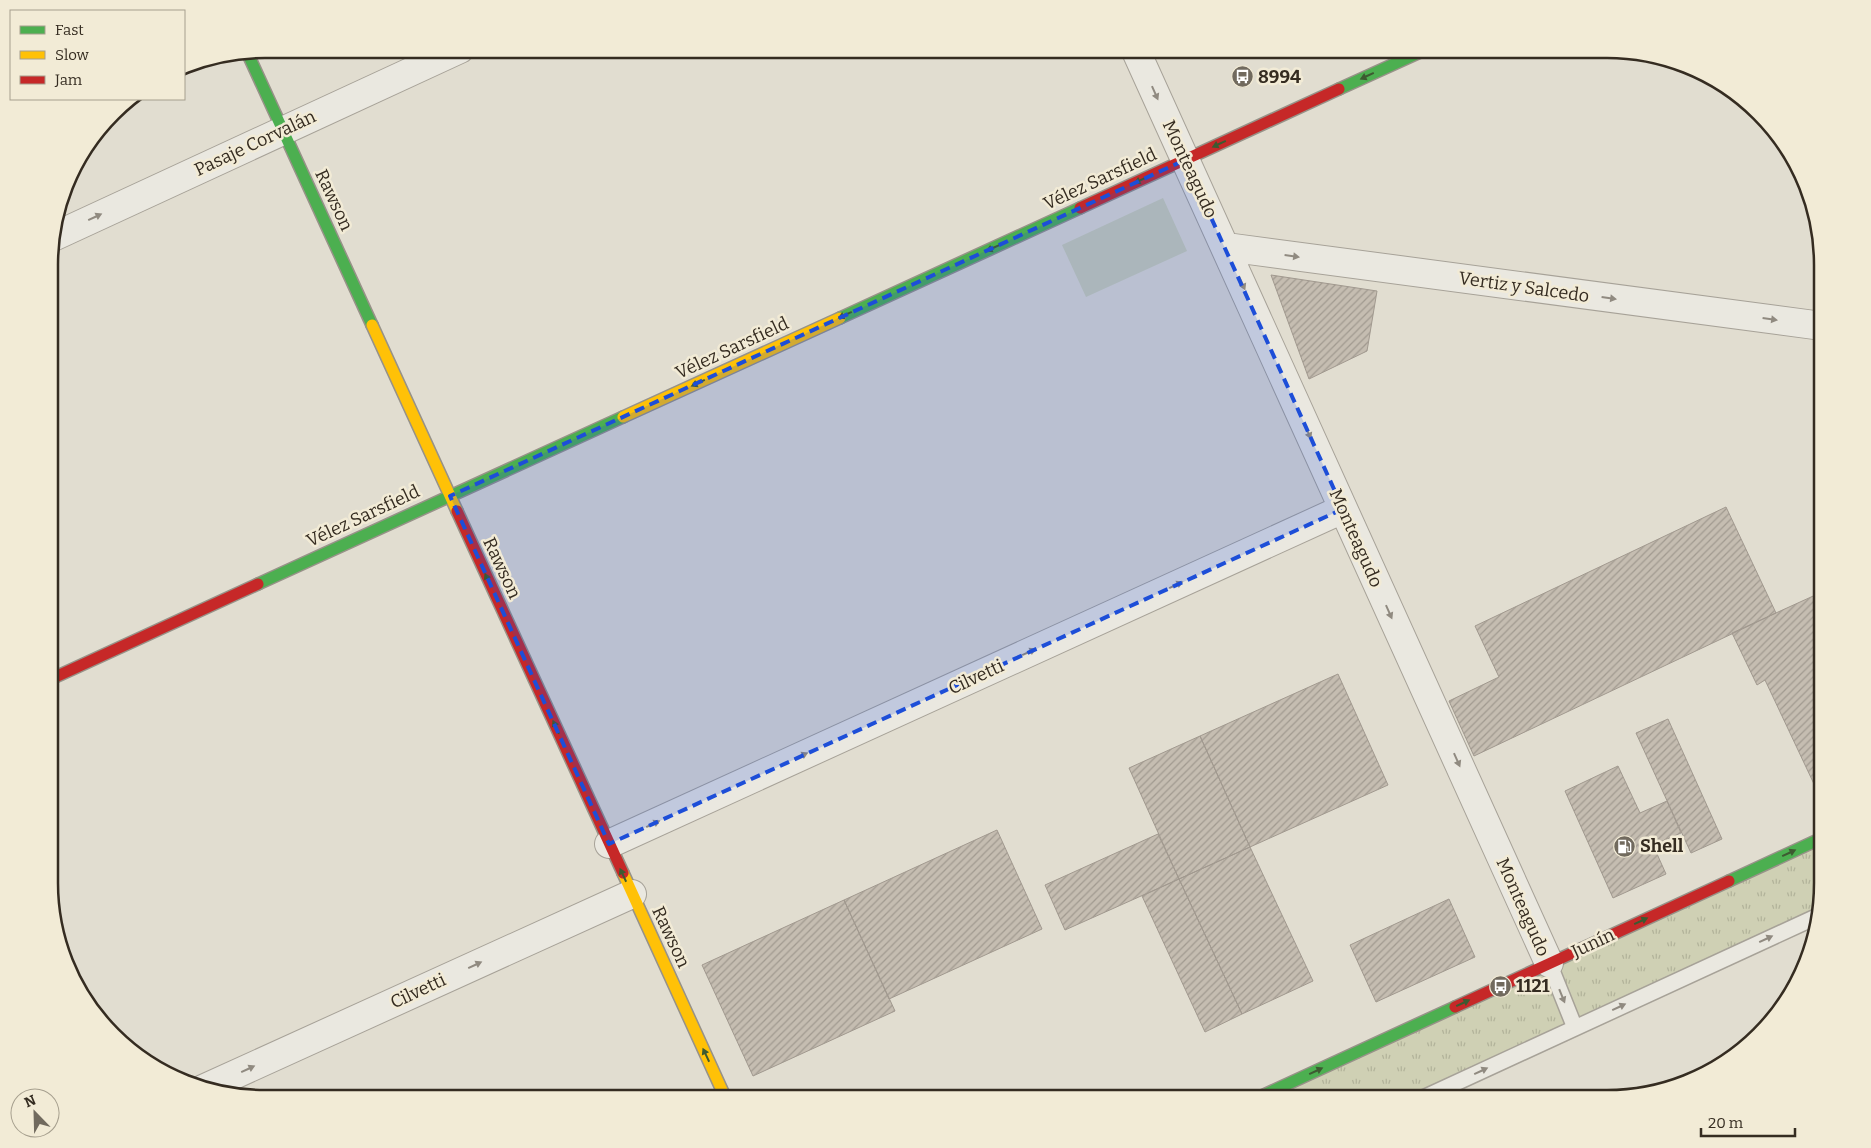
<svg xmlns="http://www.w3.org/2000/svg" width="1871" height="1148" font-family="Bitter,serif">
	<defs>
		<pattern id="grass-tufts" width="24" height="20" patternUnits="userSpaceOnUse" patternTransform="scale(1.25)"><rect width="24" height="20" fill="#cfd0b4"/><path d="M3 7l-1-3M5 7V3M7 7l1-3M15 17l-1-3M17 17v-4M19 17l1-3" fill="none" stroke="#b2b39a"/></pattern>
		<pattern id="building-hatch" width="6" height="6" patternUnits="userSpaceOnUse" patternTransform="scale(1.25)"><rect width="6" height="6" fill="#c5bdb1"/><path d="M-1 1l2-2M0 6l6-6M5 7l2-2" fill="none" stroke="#a19a90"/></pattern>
	</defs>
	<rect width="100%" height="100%" fill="#e1ddd0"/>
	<!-- grass -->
	<path fill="url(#grass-tufts)" d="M 1822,838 L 1822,898 L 1818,916 L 1421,1099 L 1255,1099 Z"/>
	<!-- park -->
	<path fill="#cfd0b4" d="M 1163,198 L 1187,251 L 1086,297 L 1062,245 Z"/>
	<!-- building -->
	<path fill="url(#building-hatch)" stroke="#a1998f" d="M 1271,275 L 1377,291 L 1367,351 L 1309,379 Z
		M 1726,507 L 1776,613 L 1474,756 L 1449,701 L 1499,677 L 1475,626 Z
		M 1822,592 L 1822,801 L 1765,680 L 1757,685 L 1732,633 Z
		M 1338,674 L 1388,785 L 1250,847 L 1200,736 Z
		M 1668,719 L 1722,839 L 1691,853 L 1636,733 Z
		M 1200,736 L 1250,847 L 1179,879 L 1129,768 Z
		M 1618,766 L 1640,813 L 1667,801 L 1681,833 L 1653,845 L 1666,874 L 1613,898 L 1565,791 Z
		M 997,830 L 1042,929 L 889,999 L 844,900 Z
		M 1158,834 L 1179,879 L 1065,930 L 1045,885 Z
		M 1250,847 L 1313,981 L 1242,1014 L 1179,879 Z
		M 1179,879 L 1242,1014 L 1205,1032 L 1142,896 Z
		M 1449,899 L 1475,957 L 1376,1002 L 1350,945 Z
		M 844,900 L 895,1011 L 753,1076 L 702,965 Z"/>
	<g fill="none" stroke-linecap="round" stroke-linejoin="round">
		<defs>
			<path id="lane" d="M 1549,963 L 1575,1028
				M 1421,1099 L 1818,916"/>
			<path id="street" d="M 1135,49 L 1549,963
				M 51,238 L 460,49
				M 1226,247 L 1822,326
				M 609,844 L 1343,509
				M 203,1089 L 632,894"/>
			<path id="fast" d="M 247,52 L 372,325
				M 1339,89 L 1427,49
				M 840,318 L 1080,208
				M 258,584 L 623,417
				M 1729,881 L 1822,838
				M 1255,1099 L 1455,1007"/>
			<path id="slow" d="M 372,325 L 457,511
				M 623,417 L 840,318
				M 623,873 L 726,1099"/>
			<path id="jam" d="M 1080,208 L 1339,89
				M 457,511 L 623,873
				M 51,679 L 258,584
				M 1455,1007 L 1729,881"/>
		</defs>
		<!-- lane casing -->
		<use href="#lane" stroke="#a7a298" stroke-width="18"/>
		<!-- street casing -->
		<use href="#street" stroke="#a7a298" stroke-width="30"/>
		<!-- fast casing -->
		<use href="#fast" stroke="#979288" stroke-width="14"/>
		<!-- slow casing -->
		<use href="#slow" stroke="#979288" stroke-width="14"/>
		<!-- jam casing -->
		<use href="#jam" stroke="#979288" stroke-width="14"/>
		<!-- lane -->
		<use href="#lane" stroke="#eae8e0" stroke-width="15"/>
		<!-- street -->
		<use href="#street" stroke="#eae8e0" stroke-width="28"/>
		<!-- fast -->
		<use href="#fast" stroke="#4caf50" stroke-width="11"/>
		<!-- slow -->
		<use href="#slow" stroke="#ffc107" stroke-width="11"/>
		<!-- jam -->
		<use href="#jam" stroke="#c62828" stroke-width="11"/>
	</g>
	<!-- one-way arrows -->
	<defs><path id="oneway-solid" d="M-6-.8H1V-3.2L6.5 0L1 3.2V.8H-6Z" transform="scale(1.25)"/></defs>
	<g fill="#3d5a31">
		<use href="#oneway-solid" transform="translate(1367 76) rotate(155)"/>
		<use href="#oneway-solid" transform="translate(1219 144) rotate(155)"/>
		<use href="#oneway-solid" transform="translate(1141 180) rotate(155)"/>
		<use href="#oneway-solid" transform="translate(993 248) rotate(155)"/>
		<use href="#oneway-solid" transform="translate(845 315) rotate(155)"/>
		<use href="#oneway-solid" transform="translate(698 383) rotate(155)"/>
		<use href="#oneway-solid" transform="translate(488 580) rotate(-115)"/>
		<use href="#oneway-solid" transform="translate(556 727) rotate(-115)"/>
		<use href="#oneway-solid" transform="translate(1789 853) rotate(-25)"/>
		<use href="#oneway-solid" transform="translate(623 875) rotate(-115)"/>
		<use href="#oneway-solid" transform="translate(1641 921) rotate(-25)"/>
		<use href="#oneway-solid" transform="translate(1463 1003) rotate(-25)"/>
		<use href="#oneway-solid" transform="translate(706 1055) rotate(-115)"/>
		<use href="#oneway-solid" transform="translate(1316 1071) rotate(-25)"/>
	</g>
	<g fill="#908a80">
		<use href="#oneway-solid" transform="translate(1155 93) rotate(66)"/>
		<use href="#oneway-solid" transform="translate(95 217) rotate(-25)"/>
		<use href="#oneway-solid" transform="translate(1292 256) rotate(8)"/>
		<use href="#oneway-solid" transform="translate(1242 283) rotate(66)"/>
		<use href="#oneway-solid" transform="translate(1609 298) rotate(8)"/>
		<use href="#oneway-solid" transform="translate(1770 319) rotate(8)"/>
		<use href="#oneway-solid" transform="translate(1308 432) rotate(66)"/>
		<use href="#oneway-solid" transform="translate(1176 585) rotate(-25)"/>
		<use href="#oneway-solid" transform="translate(1389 612) rotate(66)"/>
		<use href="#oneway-solid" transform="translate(1029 652) rotate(-25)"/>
		<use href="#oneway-solid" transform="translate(801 756) rotate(-25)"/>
		<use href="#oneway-solid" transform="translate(1457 760) rotate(66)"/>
		<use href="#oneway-solid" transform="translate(653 824) rotate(-25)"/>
		<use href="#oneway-solid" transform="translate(1766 939) rotate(-25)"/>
		<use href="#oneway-solid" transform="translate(475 965) rotate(-25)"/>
		<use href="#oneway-solid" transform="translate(1562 996) rotate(68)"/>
		<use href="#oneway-solid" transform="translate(1619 1007) rotate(-25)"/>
		<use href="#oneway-solid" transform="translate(248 1069) rotate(-25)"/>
		<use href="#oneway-solid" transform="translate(1481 1071) rotate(-25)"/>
	</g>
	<!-- marked area -->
	<path fill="#1d4ed8" fill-opacity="0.2" stroke="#1d4ed8" stroke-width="4" stroke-dasharray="10 6" stroke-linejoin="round" d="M 1185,160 L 1343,509 L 609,844 L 450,496 Z"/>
	<!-- icons -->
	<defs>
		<symbol id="bus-disc" viewBox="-11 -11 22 22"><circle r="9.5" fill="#716a5e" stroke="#f2ebd6"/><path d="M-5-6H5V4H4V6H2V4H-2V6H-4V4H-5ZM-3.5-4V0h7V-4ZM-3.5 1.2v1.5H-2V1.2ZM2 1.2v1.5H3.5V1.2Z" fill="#fff"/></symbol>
		<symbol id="fuel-disc" viewBox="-11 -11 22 22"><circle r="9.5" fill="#716a5e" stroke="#f2ebd6"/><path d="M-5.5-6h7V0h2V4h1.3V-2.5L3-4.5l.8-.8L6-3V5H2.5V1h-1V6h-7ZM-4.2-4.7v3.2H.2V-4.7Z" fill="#fff"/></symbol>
	</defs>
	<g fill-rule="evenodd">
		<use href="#bus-disc" x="1230" y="64" width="25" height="25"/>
		<use href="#fuel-disc" x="1612" y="834" width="25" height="25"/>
		<use href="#bus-disc" x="1488" y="974" width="25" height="25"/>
	</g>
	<g text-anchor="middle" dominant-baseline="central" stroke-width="5" stroke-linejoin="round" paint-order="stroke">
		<!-- poi labels -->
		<g font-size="18" font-weight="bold" fill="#352c21" stroke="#f2ebd6" text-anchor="start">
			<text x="1258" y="77">8994</text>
			<text x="1640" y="846">Shell</text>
			<text x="1516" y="986">1121</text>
		</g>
		<!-- street labels -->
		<g font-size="18" fill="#352c21" stroke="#f2ebd6">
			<text transform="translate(255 143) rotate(-25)">Pasaje Corvalán</text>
			<text transform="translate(1190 169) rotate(65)">Monteagudo</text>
			<text transform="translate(1100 179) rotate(-25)">Vélez Sarsfield</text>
			<text transform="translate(334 200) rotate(65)">Rawson</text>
			<text transform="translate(1524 287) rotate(8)">Vertiz y Salcedo</text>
			<text transform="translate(732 348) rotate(-25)">Vélez Sarsfield</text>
			<text transform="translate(363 516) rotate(-25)">Vélez Sarsfield</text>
			<text transform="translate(1356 538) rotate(66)">Monteagudo</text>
			<text transform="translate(502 568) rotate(65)">Rawson</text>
			<text transform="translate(976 677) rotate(-25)">Cilvetti</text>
			<text transform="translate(1523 907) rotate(66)">Monteagudo</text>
			<text transform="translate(671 937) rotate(65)">Rawson</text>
			<text transform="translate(1593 943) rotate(-25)">Junín</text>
			<text transform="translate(418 991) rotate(-25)">Cilvetti</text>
		</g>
	</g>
	<!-- crop -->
	<path d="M0 0H1871V1148H0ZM265 58H1607A207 207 0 0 1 1814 265V883A207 207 0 0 1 1607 1090H265A207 207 0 0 1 58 883V265A207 207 0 0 1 265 58Z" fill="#f2ebd6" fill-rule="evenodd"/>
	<path fill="none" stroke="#352c21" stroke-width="2.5" d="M265 58H1607A207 207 0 0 1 1814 265V883A207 207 0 0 1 1607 1090H265A207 207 0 0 1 58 883V265A207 207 0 0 1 265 58Z"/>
	<!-- legend -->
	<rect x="10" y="10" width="175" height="90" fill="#f2ebd6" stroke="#a69f8e"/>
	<rect x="20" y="26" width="25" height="8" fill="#4caf50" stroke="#a69f8e"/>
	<text x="55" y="35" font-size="15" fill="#352c21">Fast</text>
	<rect x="20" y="51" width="25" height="8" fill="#ffc107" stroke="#a69f8e"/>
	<text x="55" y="60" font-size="15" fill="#352c21">Slow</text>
	<rect x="20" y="76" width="25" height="8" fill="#c62828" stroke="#a69f8e"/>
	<text x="55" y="85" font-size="15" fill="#352c21">Jam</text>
	<!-- north arrow -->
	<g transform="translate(35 1113) rotate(337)"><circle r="24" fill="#f2ebd6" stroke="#a69f8e"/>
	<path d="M0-4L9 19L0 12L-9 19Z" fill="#716a5e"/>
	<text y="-8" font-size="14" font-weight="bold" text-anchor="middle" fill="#352c21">N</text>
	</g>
	<!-- scale -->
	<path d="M1701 1128v8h94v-8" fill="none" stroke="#352c21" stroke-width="2.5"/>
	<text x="1708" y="1128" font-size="15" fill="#352c21" stroke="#f2ebd6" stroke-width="4" paint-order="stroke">20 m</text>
</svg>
